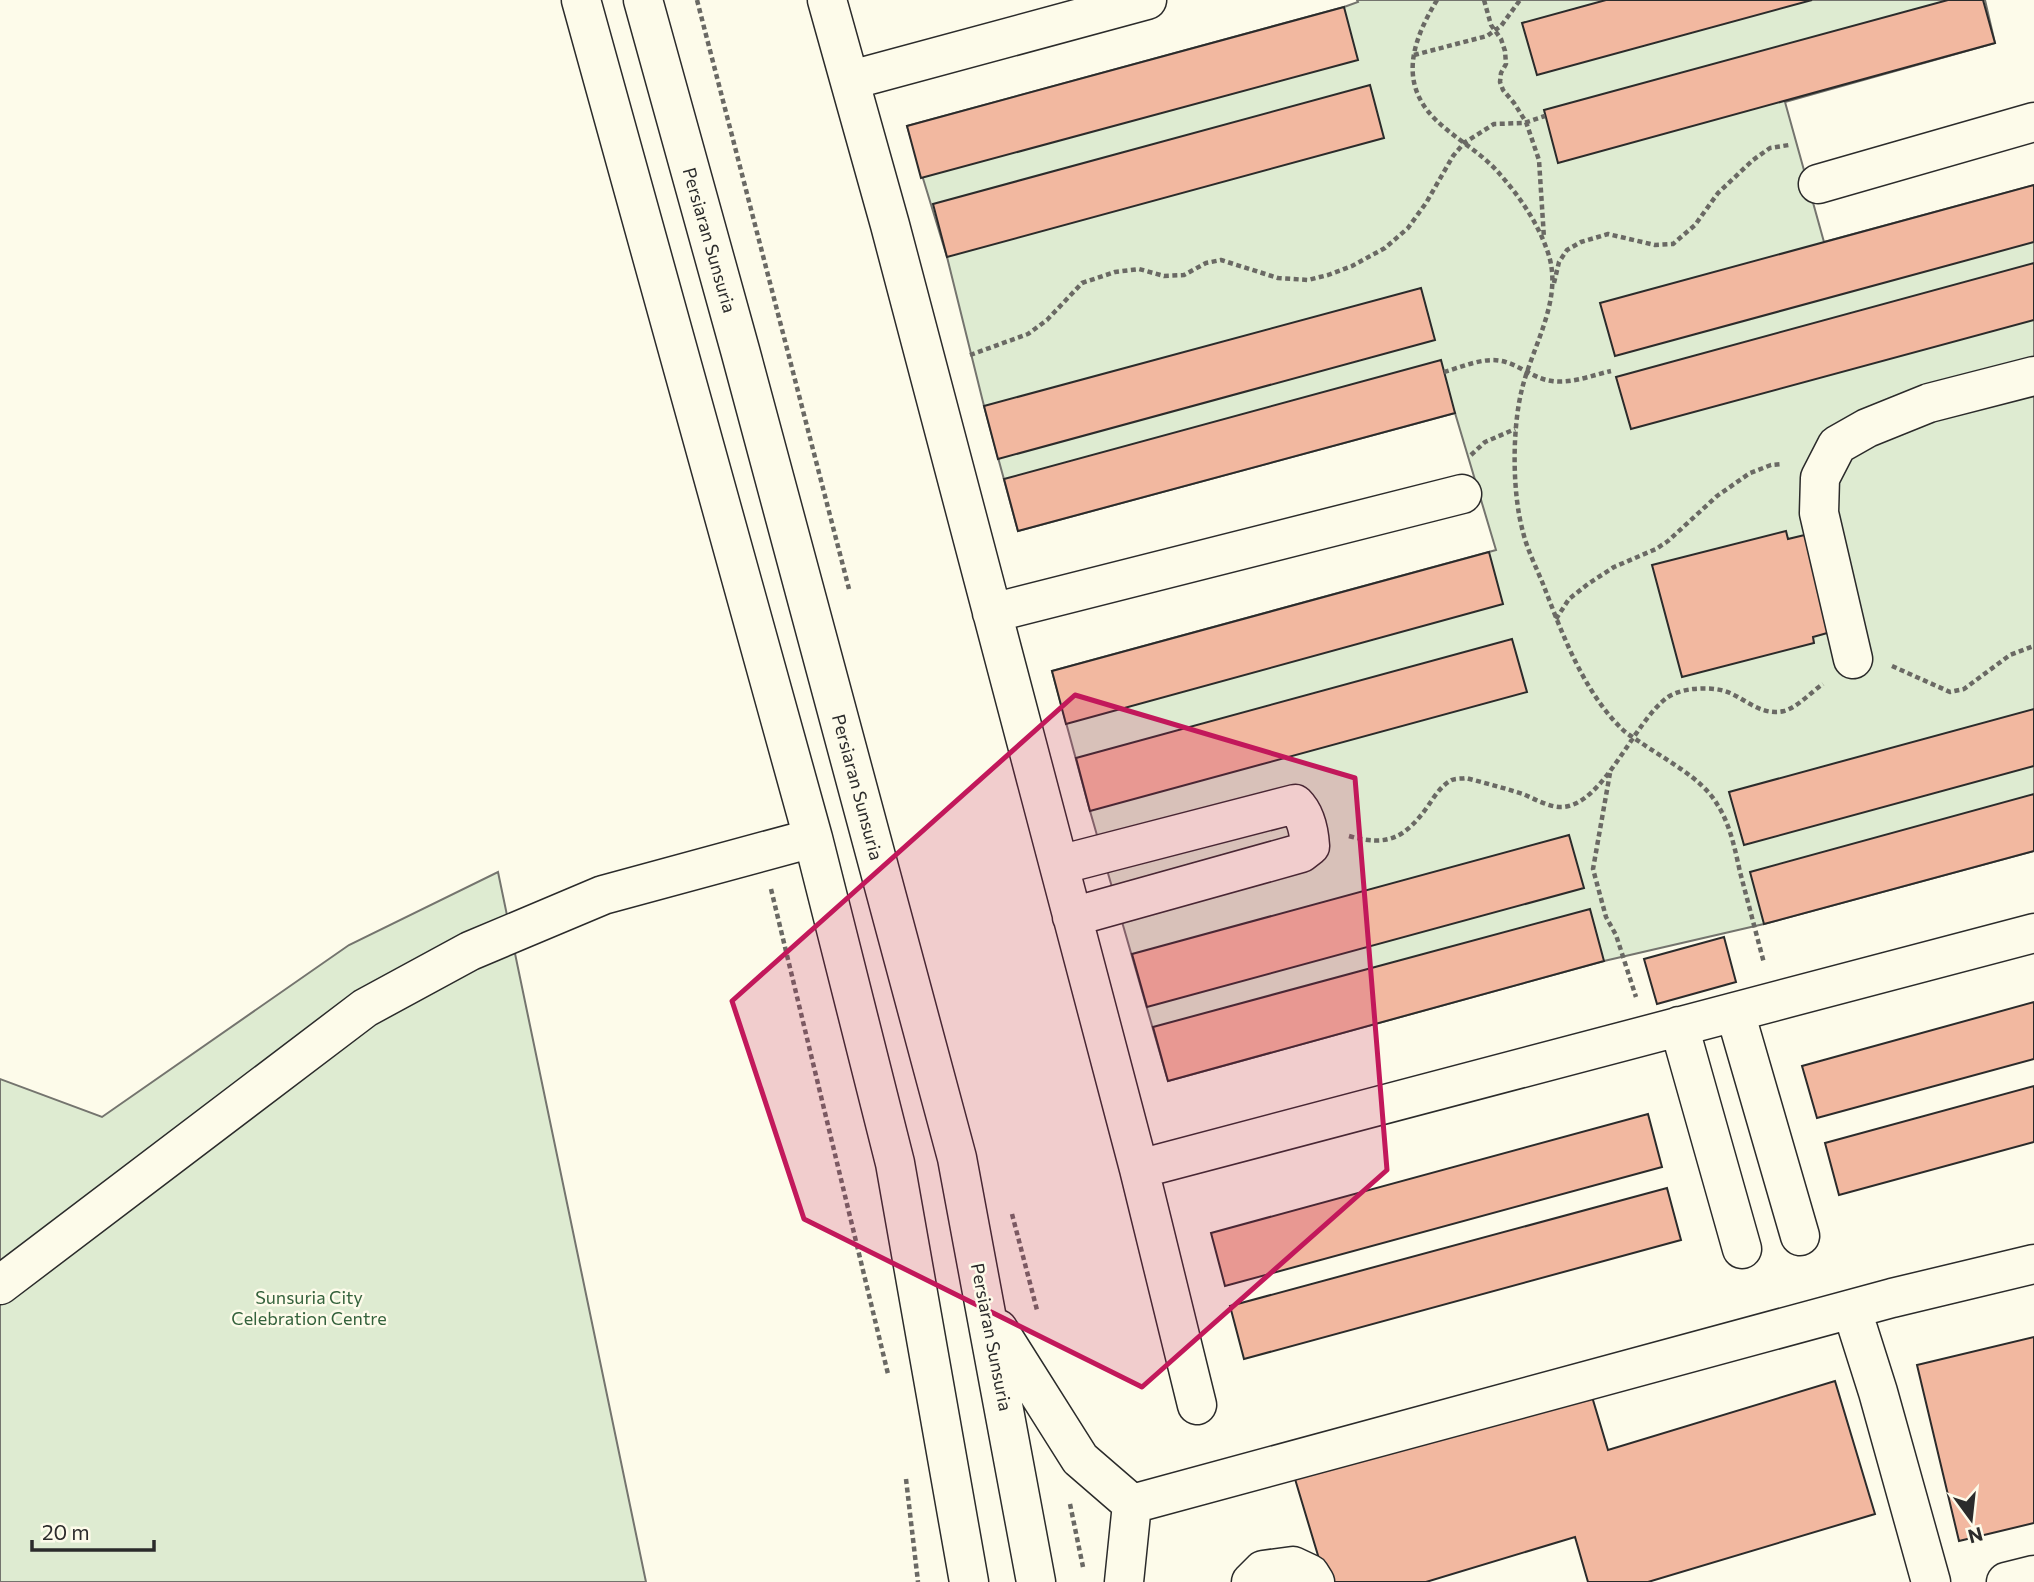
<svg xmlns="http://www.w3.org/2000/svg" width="2034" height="1582" font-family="Commissioner,sans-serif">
	<rect width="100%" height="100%" fill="#fdfbea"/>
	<!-- green -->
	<path fill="#deebd1" stroke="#74746e" stroke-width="2" d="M 1357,0 L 1985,0 L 1995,43 L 1785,102 L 1824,242 L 2034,185 L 2034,851 L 1764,924 L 1604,961 L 1168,1081 L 1090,811 L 1052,671 L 1496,550 L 1455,413 L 1018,531 L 984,406 L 947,257 L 907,126 L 1344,7 L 1358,2 Z
		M 498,872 L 646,1582 L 0,1582 L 0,1079 L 102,1117 L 349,945 Z"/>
	<!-- building -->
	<path fill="#f2b8a0" stroke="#2b2b2b" stroke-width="2" d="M 1606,0 L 1812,0 L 1537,75 L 1522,23 Z
		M 1948,0 L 1983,0 L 1995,43 L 1558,163 L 1544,110 Z
		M 1344,7 L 1358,60 L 921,178 L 907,126 Z
		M 1370,85 L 1384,138 L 947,257 L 933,204 Z
		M 2034,185 L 2034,242 L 1615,356 L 1600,303 Z
		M 2034,263 L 2034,320 L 1631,429 L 1616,377 Z
		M 1421,288 L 1435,340 L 998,459 L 984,406 Z
		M 1441,360 L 1455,413 L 1018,531 L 1004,479 Z
		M 1786,531 L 1788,539 L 1813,533 L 1838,630 L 1813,637 L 1814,643 L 1682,677 L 1652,565 Z
		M 1489,552 L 1503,604 L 1066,724 L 1052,671 Z
		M 1512,639 L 1527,692 L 1090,811 L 1076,758 Z
		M 2034,709 L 2034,766 L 1744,845 L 1729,792 Z
		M 2034,794 L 2034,851 L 1764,924 L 1750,872 Z
		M 1569,835 L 1584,888 L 1147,1007 L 1132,954 Z
		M 1590,909 L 1604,961 L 1168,1081 L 1153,1027 Z
		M 1724,937 L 1736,982 L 1657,1004 L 1644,959 Z
		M 2034,1002 L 2034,1059 L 1817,1118 L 1802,1066 Z
		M 2034,1086 L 2034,1142 L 1839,1195 L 1825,1143 Z
		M 1648,1114 L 1662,1167 L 1225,1286 L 1211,1233 Z
		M 1667,1188 L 1681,1240 L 1244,1359 L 1230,1306 Z
		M 2034,1337 L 2034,1523 L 1959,1541 L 1917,1365 Z
		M 1835,1381 L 1875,1514 L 1648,1582 L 1588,1582 L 1575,1537 L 1426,1582 L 1326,1582 L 1295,1479 L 1590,1390 L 1608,1450 Z"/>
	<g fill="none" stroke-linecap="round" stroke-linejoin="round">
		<defs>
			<path id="minor" d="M 581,0 L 813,838 L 895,1163 L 969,1582
				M 643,0 L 740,350 L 957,1158 L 1036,1582
				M 827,0 L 890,225 L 1139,1169 L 1197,1405
				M 851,80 L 1147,0
				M 1818,184 L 2034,122
				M 992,613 L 1462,494
				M 1853,659 L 1819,513 L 1820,478 L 1837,445 L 1867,428 L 1929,403 L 2034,376
				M 1059,865 L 1295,804 C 1306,815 1309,830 1310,846 L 1301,853 L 1072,917
				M 1735,1012 L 1800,1236
				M 1679,1026 L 1742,1249
				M 1139,1169 L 2034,933
				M 0,1285 L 365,1008 L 470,951 L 603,895 L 813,838
				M 1852,1310 L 1878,1392 L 1931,1582
				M 998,1329 L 1080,1459 L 1132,1504 L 1124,1582
				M 1132,1504 L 1892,1298 L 2034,1264
				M 1251,1582 L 1263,1570 L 1293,1566 L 1310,1574 L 1315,1582
				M 2006,1582 L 2034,1575"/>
		</defs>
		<!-- minor casing -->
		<use href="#minor" stroke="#2b2b2b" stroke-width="41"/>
		<!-- path -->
		<path stroke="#6a6964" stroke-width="4.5" stroke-dasharray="5 3.5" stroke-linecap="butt" d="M 697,0 L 849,589
			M 1437,0 C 1414,38 1398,80 1433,117 C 1452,137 1478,150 1497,171 C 1517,193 1537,221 1547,250 C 1565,297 1533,344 1522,389 C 1512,428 1512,493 1523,532 C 1527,549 1536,567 1543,584 C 1562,633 1583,691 1622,729 C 1627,734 1634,738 1640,742 C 1664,759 1702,778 1717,804 C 1730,824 1735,849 1740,872 C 1748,902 1756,933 1764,963
			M 1484,0 L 1491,25 L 1501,39 L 1505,51 L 1506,64 L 1501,73 L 1500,82 L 1503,90 L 1514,103 L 1526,122 L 1539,160 L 1544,238
			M 1414,55 L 1487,36 L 1501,26 L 1520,0
			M 1554,283 L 1559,262 L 1567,250 L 1581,242 L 1608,234 L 1655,245 L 1673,244 L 1695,225 L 1718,193 L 1753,160 L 1770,148 L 1789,145
			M 970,355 L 1028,334 L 1047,320 L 1082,283 L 1115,272 L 1139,269 L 1164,276 L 1184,275 L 1206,263 L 1221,260 L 1278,278 L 1308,280 L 1328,275 L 1352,266 L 1385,248 L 1408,228 L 1426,203 L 1453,156 L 1464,143 L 1494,124 L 1524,123 L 1545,116
			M 1444,372 C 1462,367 1483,357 1502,361 C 1520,365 1534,379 1552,381 C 1571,384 1593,375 1611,371
			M 1471,455 L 1485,442 L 1515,429
			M 1556,619 L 1569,599 L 1588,584 L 1614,567 L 1656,549 L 1668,541 L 1717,496 L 1750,473 L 1771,465 L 1782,464
			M 1892,666 L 1950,692 L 1964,689 L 2010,655 L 2034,646
			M 1610,773 L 1593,869 L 1606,917 L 1616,935 L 1636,997
			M 1349,836 C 1388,847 1405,838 1428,806 C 1434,797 1441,786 1450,781 C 1454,778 1461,779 1466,778 C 1485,783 1504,788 1523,794 C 1535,799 1550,808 1563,807 C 1604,804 1634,721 1668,697 C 1676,692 1685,690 1693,689 C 1705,688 1719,688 1730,693 C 1748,701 1762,716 1784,711 C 1798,707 1811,692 1823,684
			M 771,889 L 888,1374
			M 1012,1214 L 1037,1310
			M 906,1479 L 918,1582
			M 1070,1504 L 1083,1567"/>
		<!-- minor -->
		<use href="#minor" stroke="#fdfbea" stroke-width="38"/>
	</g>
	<!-- marked area -->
	<path fill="#c2185b" fill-opacity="0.2" stroke="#c2185b" stroke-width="5" stroke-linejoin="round" d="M 1075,695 L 1355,778 L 1387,1170 L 1142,1387 L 804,1219 L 732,1001 Z"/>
	<g text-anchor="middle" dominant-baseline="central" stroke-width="5" stroke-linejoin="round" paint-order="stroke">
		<!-- street labels -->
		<g font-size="18" fill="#2b2b2b" stroke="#fdfbea">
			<text transform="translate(710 240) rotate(74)">Persiaran Sunsuria</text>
			<text transform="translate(858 787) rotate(75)">Persiaran Sunsuria</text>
			<text transform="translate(992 1337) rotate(79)">Persiaran Sunsuria</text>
		</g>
		<!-- park labels -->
		<g font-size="18" fill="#34623c" stroke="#fdfbea">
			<text x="309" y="1297">Sunsuria City<tspan x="309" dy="21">Celebration Centre</tspan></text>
		</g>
	</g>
	<!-- north arrow -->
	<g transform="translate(1971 1519) rotate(165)" stroke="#fdfbea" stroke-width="5" paint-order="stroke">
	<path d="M0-5L12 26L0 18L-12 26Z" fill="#2b2b2b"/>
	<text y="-10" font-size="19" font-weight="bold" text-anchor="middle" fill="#2b2b2b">N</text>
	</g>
	<!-- scale -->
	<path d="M32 1540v10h122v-10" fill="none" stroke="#2b2b2b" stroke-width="3.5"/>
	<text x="42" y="1540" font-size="21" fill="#2b2b2b" stroke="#fdfbea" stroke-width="5" paint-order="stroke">20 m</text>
</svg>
